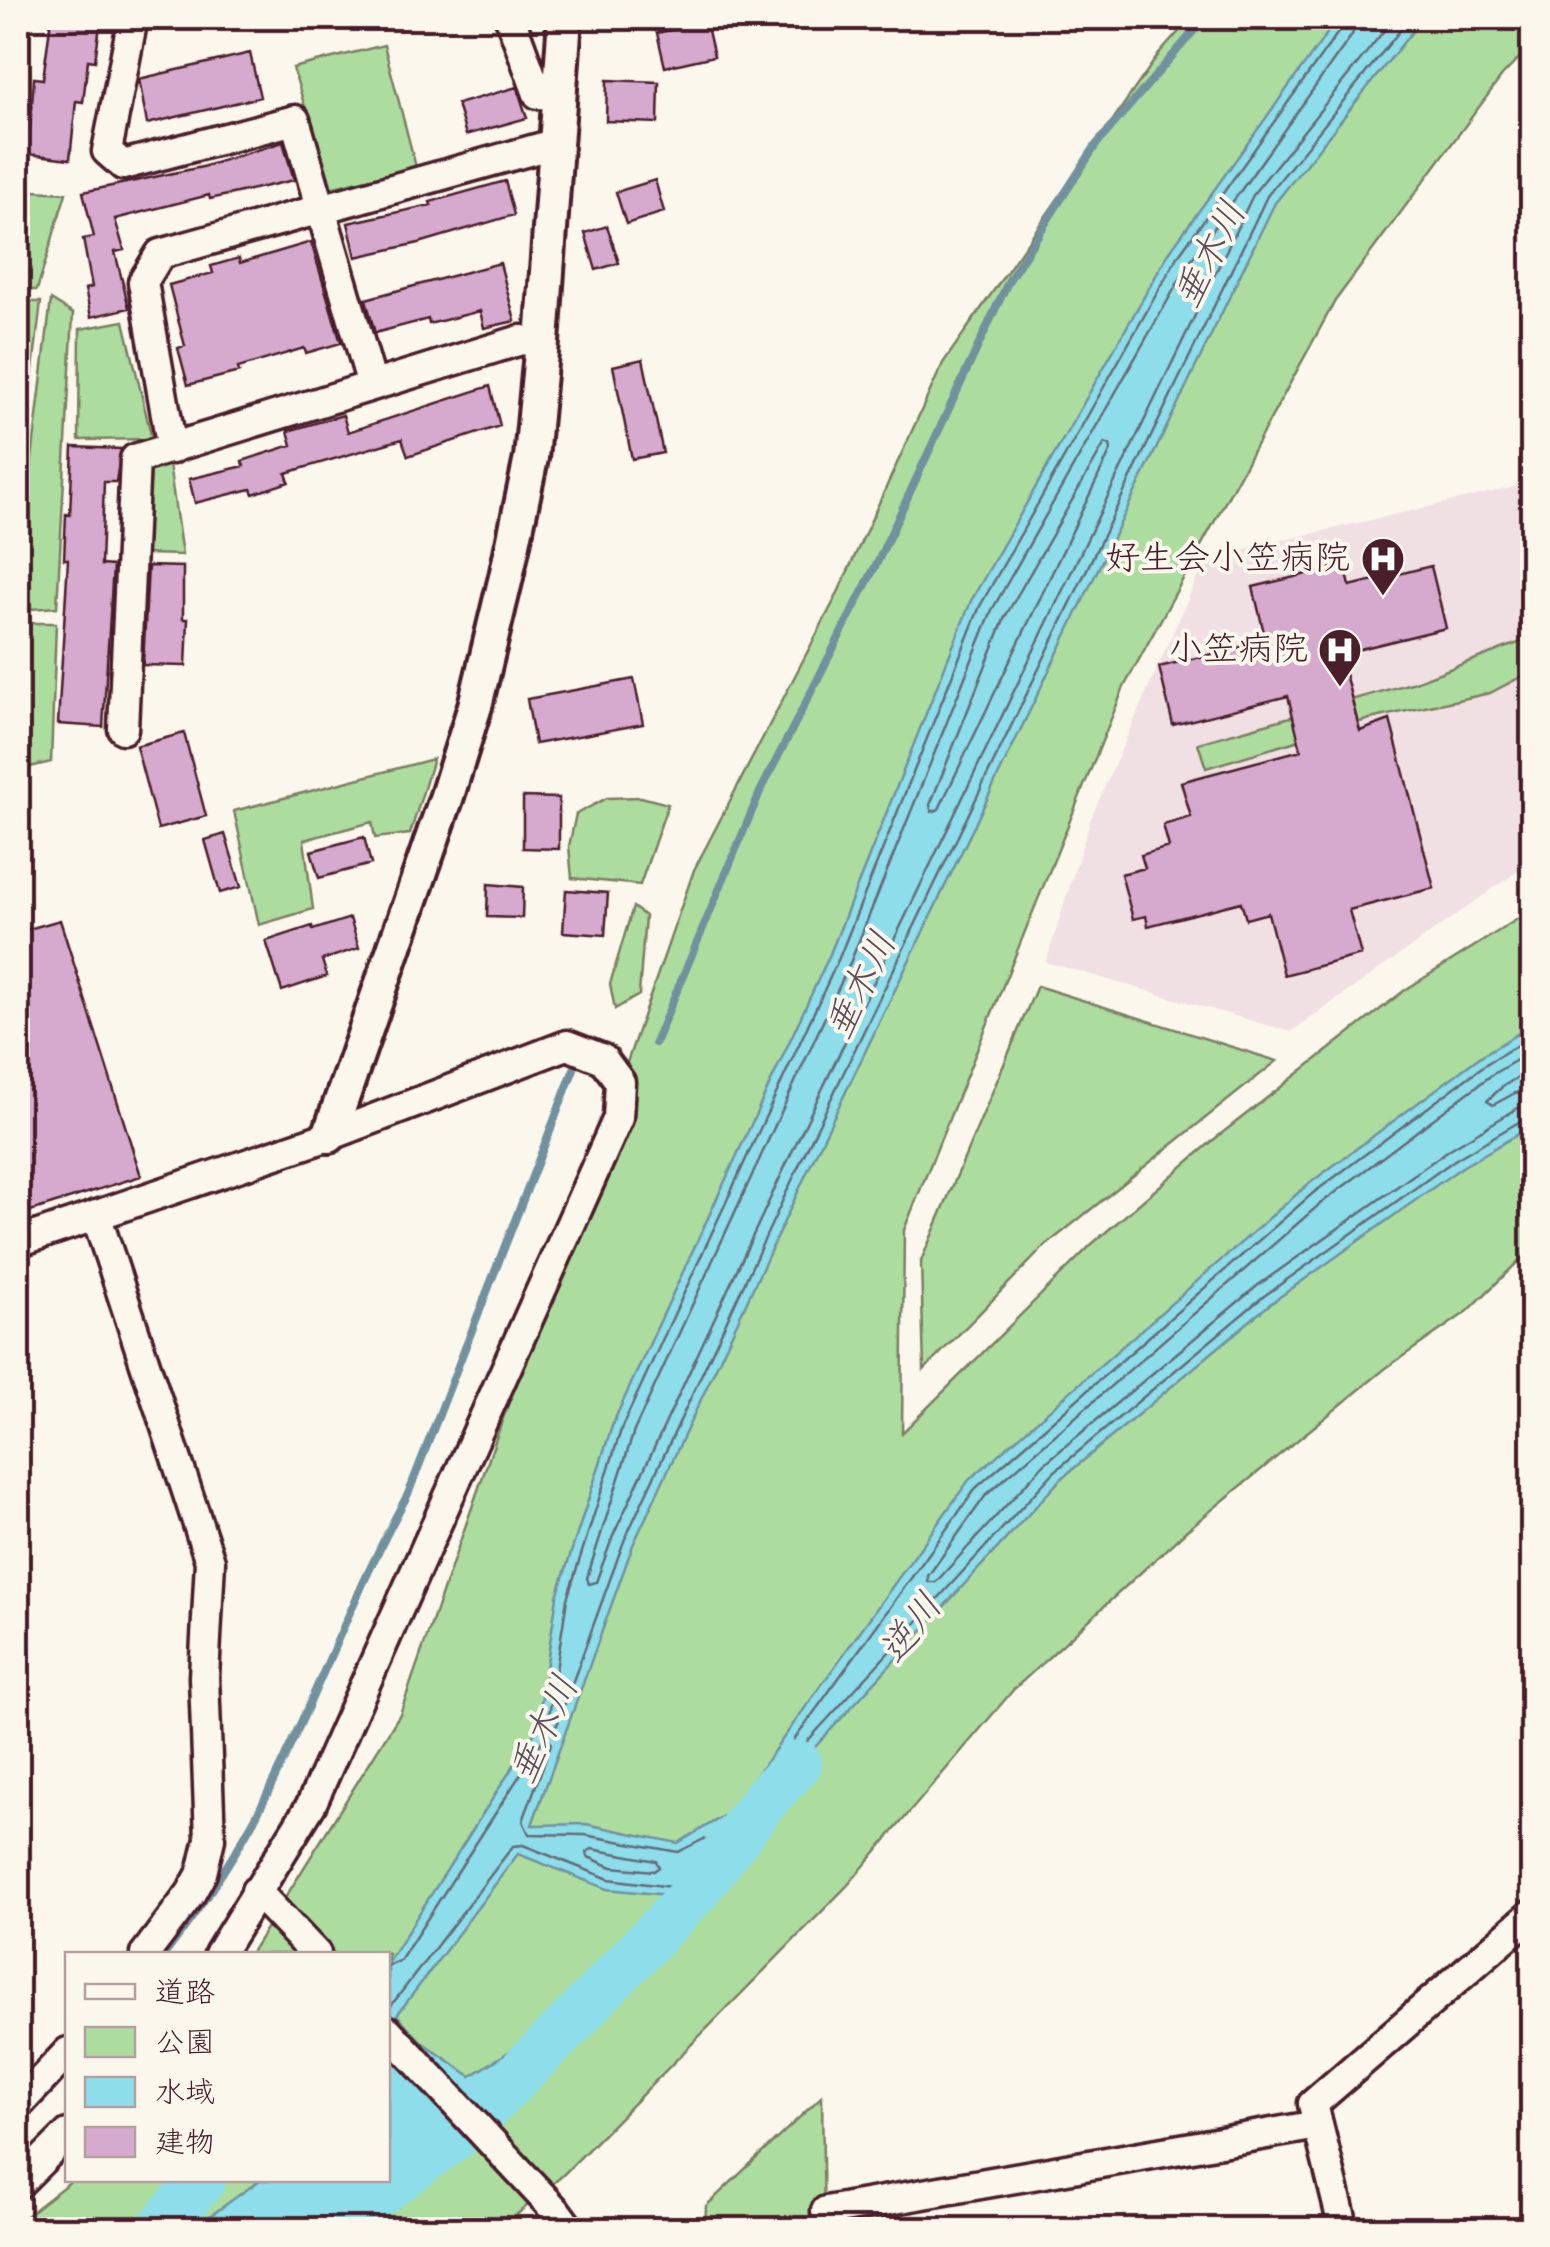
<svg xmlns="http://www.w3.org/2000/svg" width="1550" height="2247" font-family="Mynerve,'Klee One',sans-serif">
	<rect width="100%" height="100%" fill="#fbf7ec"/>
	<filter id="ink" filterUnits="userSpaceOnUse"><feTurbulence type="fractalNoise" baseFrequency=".01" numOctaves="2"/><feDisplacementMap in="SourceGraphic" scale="20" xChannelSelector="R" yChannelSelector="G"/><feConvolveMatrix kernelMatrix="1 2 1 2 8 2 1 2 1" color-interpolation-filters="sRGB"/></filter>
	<g filter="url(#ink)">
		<!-- built -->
		<path fill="#f0e0e3" d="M 1532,483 L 1532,861 L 1291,1032 L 1046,962 L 1091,818 L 1206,558 Z"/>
		<!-- green -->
		<path fill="#acdd9e" stroke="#7b7e64" stroke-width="2.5" d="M 1191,18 L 1532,18 L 1532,45 L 1502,76 L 1335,301 L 1124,687 L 904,1230 L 902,1433 L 1092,1244 L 1217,1137 L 1405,990 L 1532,910 L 1532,1248 L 1468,1311 L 1386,1368 L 1187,1530 L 1014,1689 L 847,1886 L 563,2175 L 500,2229 L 18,2230 L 18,2222 L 72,2180 L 388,2180 L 388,1954 L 250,1954 L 400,1714 L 694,870 L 836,597 L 943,363 L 1159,54 Z
			M 384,45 L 416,167 L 330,188 L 293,68 Z
			M 18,190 L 66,193 L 37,290 L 18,290 Z
			M 51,300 L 73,314 L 57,607 L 18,610 L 18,575 Z
			M 18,302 L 41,302 L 18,495 Z
			M 124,321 L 152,439 L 79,440 L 80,329 Z
			M 169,464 L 182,555 L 145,554 L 151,467 Z
			M 1532,615 L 1532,671 L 1490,693 L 1370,719 L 1206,768 L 1198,743 L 1415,682 L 1521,642 Z
			M 18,623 L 56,623 L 51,762 L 18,770 Z
			M 433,759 L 410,834 L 375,838 L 372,822 L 304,840 L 313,909 L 259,925 L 234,811 Z
			M 641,797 L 668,804 L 640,885 L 572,878 L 569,846 L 576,814 L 607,798 Z
			M 633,907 L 645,916 L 639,995 L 615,1009 L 610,984 Z
			M 1037,986 L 1277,1061 L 1045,1246 L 924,1370 L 921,1261 Z
			M 822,2096 L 824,2229 L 705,2230 L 706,2206 Z"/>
		<!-- water -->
		<path fill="#8dddea" stroke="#72919e" stroke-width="2.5" fill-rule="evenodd" d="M 1338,18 L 1423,18 L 1275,203 L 1269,215 L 810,1166 L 633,1545 L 532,1825 L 586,1824 L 678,1843 L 730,1812 L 969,1480 L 1306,1186 L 1481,1056 L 1532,1025 L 1532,1126 L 1462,1167 L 1270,1304 L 1060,1480 L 504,2086 L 388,2175 L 388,1962 L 537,1729 L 557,1596 L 613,1423 L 830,954 L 971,601 L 1170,251 ZM 518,1854 L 607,1889 L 667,1895 L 521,2044 L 471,2076 L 423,2043 L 397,2015 Z
			M 260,2180 L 381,2180 L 315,2229 L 192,2229 Z"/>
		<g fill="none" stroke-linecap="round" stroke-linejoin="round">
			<!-- shore -->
			<path stroke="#656b77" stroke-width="2.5" d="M 1344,18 L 1342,27 L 1178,256 L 980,606 L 839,958 L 622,1427 L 567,1599 L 548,1722 L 550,1728 L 557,1725 L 624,1541 L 801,1161 L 1260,211 L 1267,196 L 1410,18
				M 1357,18 L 1352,35 L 1189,263 L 992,610 L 850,963 L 634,1431 L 587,1578 L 589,1584 L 596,1582 L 613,1536 L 790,1156 L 1254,193 L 1394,18
				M 1105,443 L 1110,445 L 1111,450 L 939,809 L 932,812 L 930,805 L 1005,617 Z
				M 1532,1036 L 1486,1064 L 1312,1194 L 977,1487 L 794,1740 L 795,1747 L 802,1747 L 1054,1472 L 1264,1296 L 1456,1159 L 1524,1119 L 1532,1118
				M 1532,1051 L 1493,1074 L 1320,1204 L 986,1495 L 928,1576 L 928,1582 L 936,1582 L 1044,1464 L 1257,1286 L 1450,1149 L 1518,1108 L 1532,1105
				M 1532,1068 L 1502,1087 L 1487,1101 L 1493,1105 L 1515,1093 L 1532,1090
				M 592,1849 L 656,1861 L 659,1867 L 654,1871 L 612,1867 L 588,1857 L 587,1852 Z
				M 388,1966 L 400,1961 L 544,1738 L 549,1739 L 551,1744 L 523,1821 L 529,1834 L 585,1835 L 678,1852 L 704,1839 L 711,1842 L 710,1847 L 671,1887 L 609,1879 L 523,1845 L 513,1846 L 390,2007 L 388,2015"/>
			<!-- stream -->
			<path stroke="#72919e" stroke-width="8" d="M 655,1043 L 760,792 L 876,565 L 1009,280 L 1096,145 L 1205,18
				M 165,1954 C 197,1912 228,1867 254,1820 C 310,1714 350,1599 408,1494 L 574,1069"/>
			<!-- river -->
			<path stroke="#8dddea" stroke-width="48" d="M 159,2230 L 202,2180
				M 329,2230 L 462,2131 L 561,2033 L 696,1891 L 767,1797 L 798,1764"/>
		</g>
		<!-- building -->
		<path fill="#d6aace" stroke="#4a1f2b" stroke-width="2.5" d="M 51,19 L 100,25 L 95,61 L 88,60 L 83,102 L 76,101 L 70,159 L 28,154 L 34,78 L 43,79 Z
			M 706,22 L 714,56 L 665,67 L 657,33 Z
			M 250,53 L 260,97 L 147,124 L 139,79 Z
			M 607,80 L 659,82 L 658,123 L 606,121 Z
			M 517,87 L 527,118 L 466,135 L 457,104 Z
			M 283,142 L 294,180 L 210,199 L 209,195 L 115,219 L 124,250 L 115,252 L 129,308 L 91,317 L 85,289 L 92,287 L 83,239 L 94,237 L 83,192 L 202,167 Z
			M 655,180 L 664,212 L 626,224 L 616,192 Z
			M 505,181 L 514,215 L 419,243 L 356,257 L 348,223 L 431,205 L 430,202 Z
			M 607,226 L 619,263 L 596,270 L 585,233 Z
			M 311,242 L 341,343 L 306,353 L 304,348 L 238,368 L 239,372 L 188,385 L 178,348 L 185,346 L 169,285 L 213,273 L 211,266 L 239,258 L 240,263 Z
			M 500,263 L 515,321 L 484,328 L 480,311 L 429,324 L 428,319 L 375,333 L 366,299 Z
			M 643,359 L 663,453 L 632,459 L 613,366 Z
			M 490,386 L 500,426 L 408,456 L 402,439 L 286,473 L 289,482 L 253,494 L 251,489 L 195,503 L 189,479 L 244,466 L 242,461 L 292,445 L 288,431 L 343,415 L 348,432 Z
			M 73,447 L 121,449 L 116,482 L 104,482 L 101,565 L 113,566 L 103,727 L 58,724 L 68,559 L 64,559 L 66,514 L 70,515 Z
			M 1345,565 L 1350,586 L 1431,566 L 1446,628 L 1340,654 L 1360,731 L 1390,720 L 1434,888 L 1349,910 L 1361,955 L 1284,975 L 1268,913 L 1246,919 L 1241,902 L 1148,926 L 1146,916 L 1133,919 L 1121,874 L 1145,868 L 1141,855 L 1169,847 L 1163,825 L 1191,817 L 1181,782 L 1301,750 L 1288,696 L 1173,725 L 1159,667 L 1266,641 L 1253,587 Z
			M 148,566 L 183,567 L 183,619 L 188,619 L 186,666 L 143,665 Z
			M 634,679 L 643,724 L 535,744 L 527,699 Z
			M 184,733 L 206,816 L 158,829 L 136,746 Z
			M 523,797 L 559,798 L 559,849 L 523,848 Z
			M 225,834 L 241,887 L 220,893 L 205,840 Z
			M 364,837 L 371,864 L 319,878 L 311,851 Z
			M 488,884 L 523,887 L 522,918 L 487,917 Z
			M 566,890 L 608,893 L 605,935 L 563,932 Z
			M 350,918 L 359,948 L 322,960 L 327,976 L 282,991 L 266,941 L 312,926 L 313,930 Z
			M 60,920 L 141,1176 L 18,1215 L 18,932 Z"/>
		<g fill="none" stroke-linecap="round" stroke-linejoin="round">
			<defs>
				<path id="minor" d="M 133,18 L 107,151 L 123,165 L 295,120 L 372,385
					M 510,18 L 538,94 L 559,95
					M 172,449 L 143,282 L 160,254 L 557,143
					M 123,729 L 135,459 L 521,340 L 542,342
					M 96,1215 L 210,1561 L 204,1677 L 210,1839 L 202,1873 L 191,1893 L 145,1954
					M 18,1242 L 329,1136 L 567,1045 L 603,1059 L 620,1082 L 618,1118 L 311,1805 L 219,1954
					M 256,1891 L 316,1954
					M 388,2031 L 556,2211 L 570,2230
					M 18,2105 L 68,2052
					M 18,2184 L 68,2134
					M 826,2211 L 1318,2125
					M 1344,2230 L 1313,2104 L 1532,1914"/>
				<path id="tertiary" d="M 329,1136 L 447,796 L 475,706 L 506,577 L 531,458 L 542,342 L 565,18"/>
			</defs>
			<!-- minor casing -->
			<use href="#minor" stroke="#4a1f2b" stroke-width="35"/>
			<!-- tertiary casing -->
			<use href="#tertiary" stroke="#4a1f2b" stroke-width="40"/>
			<!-- minor -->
			<use href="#minor" stroke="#fbf7ec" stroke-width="28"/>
			<!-- tertiary -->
			<use href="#tertiary" stroke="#fbf7ec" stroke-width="32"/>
		</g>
	</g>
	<!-- icons -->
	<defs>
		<symbol id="hospital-pin" viewBox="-11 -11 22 30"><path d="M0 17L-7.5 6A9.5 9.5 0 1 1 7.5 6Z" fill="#4a1f2b" stroke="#fbf7ec"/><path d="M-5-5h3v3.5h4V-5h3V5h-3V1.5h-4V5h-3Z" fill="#fff"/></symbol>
	</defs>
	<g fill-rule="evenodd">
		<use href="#hospital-pin" x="1358" y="534" width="50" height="68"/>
		<use href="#hospital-pin" x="1315" y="625" width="50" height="68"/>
	</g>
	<g text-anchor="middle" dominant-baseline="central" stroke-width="8" stroke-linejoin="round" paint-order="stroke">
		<!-- poi labels -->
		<g font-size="35" fill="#4a1f2b" stroke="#fbf7ec" text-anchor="end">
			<text x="1350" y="559">好生会小笠病院</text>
			<text x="1308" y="650">小笠病院</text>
		</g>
		<!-- water labels -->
		<g font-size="38" font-style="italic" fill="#5b4e5b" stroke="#fbf7ec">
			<text transform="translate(1211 255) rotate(-63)">垂木川</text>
			<text transform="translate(862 986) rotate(-64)">垂木川</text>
			<text transform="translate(912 1629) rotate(-53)">逆川</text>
			<text transform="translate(545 1730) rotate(-65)">垂木川</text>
		</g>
	</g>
	<!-- margin -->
	<rect width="1550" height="2247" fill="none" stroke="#fbf7ec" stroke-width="60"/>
	<rect x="30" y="30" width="1490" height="2187" fill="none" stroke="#4a1f2b" stroke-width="4" filter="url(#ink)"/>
	<!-- legend -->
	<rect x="65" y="1952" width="325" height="230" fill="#fbf7ec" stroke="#b4a19f" stroke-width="2.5"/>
	<rect x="85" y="1984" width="50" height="15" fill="#fbf7ec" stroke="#b4a19f" stroke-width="2.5"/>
	<text x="155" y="2002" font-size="30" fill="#4a1f2b">道路</text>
	<rect x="85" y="2027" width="50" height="30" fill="#acdd9e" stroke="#b4a19f" stroke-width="2.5"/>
	<text x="155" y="2052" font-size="30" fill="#4a1f2b">公園</text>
	<rect x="85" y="2077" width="50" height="30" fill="#8dddea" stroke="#b4a19f" stroke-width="2.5"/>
	<text x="155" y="2102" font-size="30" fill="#4a1f2b">水域</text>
	<rect x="85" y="2127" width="50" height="30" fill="#d6aace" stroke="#b4a19f" stroke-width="2.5"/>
	<text x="155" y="2152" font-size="30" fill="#4a1f2b">建物</text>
</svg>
